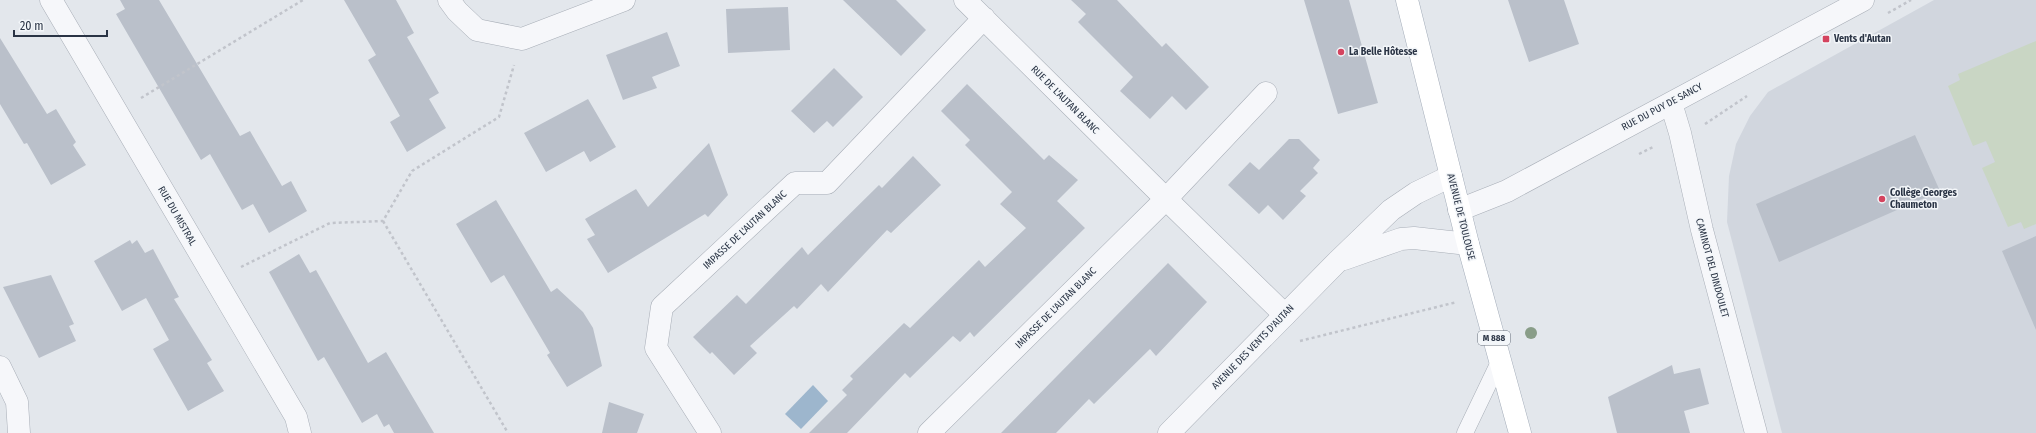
<svg xmlns="http://www.w3.org/2000/svg" width="2036" height="433" font-family="'Fira Sans Condensed',sans-serif">
	<rect width="100%" height="100%" fill="#e3e7ec"/>
	<!-- built -->
	<path fill="#d1d6de" d="M 1934,0 L 2036,0 L 2036,433 L 1782,433 L 1727,222 L 1729,176 L 1736,144 L 1750,116 L 1768,92 Z"/>
	<!-- green -->
	<path fill="#c9d6c4" d="M 2036,41 L 2036,224 L 2024,229 L 2021,222 L 2008,227 L 1982,168 L 1995,162 L 1986,141 L 1973,146 L 1948,86 L 1960,80 L 1958,74 Z"/>
	<!-- water -->
	<path fill="#9db6cd" d="M 813,385 L 828,401 L 801,429 L 785,414 Z"/>
	<!-- building -->
	<path fill="#bac0ca" d="M 120,0 L 159,0 L 240,136 L 250,131 L 282,186 L 291,181 L 307,211 L 269,233 L 253,204 L 242,210 L 210,154 L 201,160 L 116,14 L 125,9 Z
		M 344,0 L 396,0 L 414,33 L 407,37 L 439,93 L 429,99 L 446,128 L 407,152 L 390,122 L 400,116 L 368,60 L 376,55 Z
		M 843,0 L 896,0 L 926,30 L 901,56 Z
		M 1071,0 L 1117,0 L 1162,47 L 1166,43 L 1209,87 L 1186,110 L 1172,96 L 1150,119 L 1120,91 L 1133,77 L 1078,22 L 1086,14 Z
		M 1304,0 L 1349,0 L 1378,103 L 1338,114 Z
		M 1508,0 L 1564,0 L 1579,44 L 1529,62 Z
		M 788,7 L 790,50 L 728,53 L 726,9 Z
		M 667,32 L 680,66 L 652,77 L 657,88 L 623,100 L 606,55 Z
		M 0,38 L 47,114 L 56,109 L 76,142 L 73,145 L 86,165 L 51,185 L 27,143 L 24,144 L 0,104 Z
		M 834,68 L 863,97 L 833,127 L 827,121 L 814,133 L 791,111 Z
		M 967,84 L 1044,160 L 1049,155 L 1078,180 L 1057,201 L 1085,228 L 974,337 L 970,332 L 960,342 L 953,336 L 910,378 L 905,373 L 847,433 L 809,433 L 847,395 L 842,390 L 853,379 L 850,376 L 904,323 L 910,328 L 979,260 L 985,267 L 1026,228 L 1000,204 L 1012,192 L 965,145 L 970,140 L 941,111 Z
		M 588,99 L 616,147 L 590,162 L 584,151 L 546,172 L 524,133 Z
		M 1915,135 L 1940,191 L 1779,262 L 1756,204 Z
		M 1289,139 L 1299,139 L 1320,160 L 1313,168 L 1318,173 L 1300,191 L 1306,196 L 1283,220 L 1268,205 L 1259,214 L 1228,185 L 1250,162 L 1259,170 Z
		M 709,143 L 728,195 L 708,217 L 705,214 L 608,273 L 587,239 L 595,235 L 585,219 L 636,189 L 648,207 Z
		M 913,156 L 941,185 L 891,233 L 887,230 L 828,292 L 821,284 L 797,309 L 794,306 L 750,346 L 757,353 L 734,375 L 712,352 L 710,354 L 693,337 L 737,295 L 746,304 L 802,247 L 808,255 L 879,185 L 882,188 Z
		M 496,200 L 551,292 L 557,288 L 583,312 L 593,328 L 602,366 L 567,387 L 547,355 L 550,353 L 504,275 L 491,283 L 456,224 Z
		M 2036,236 L 2036,330 L 2002,251 Z
		M 130,240 L 132,244 L 137,240 L 145,253 L 153,249 L 179,297 L 174,299 L 212,360 L 207,363 L 224,391 L 188,411 L 153,349 L 169,340 L 146,298 L 122,311 L 94,261 Z
		M 299,254 L 310,273 L 316,270 L 368,363 L 386,352 L 434,433 L 394,433 L 389,424 L 384,427 L 377,414 L 362,423 L 324,357 L 318,361 L 269,272 Z
		M 1168,263 L 1207,302 L 1156,356 L 1150,349 L 1094,404 L 1089,399 L 1056,433 L 1001,433 Z
		M 51,275 L 74,324 L 69,326 L 76,341 L 39,358 L 3,287 Z
		M 1672,365 L 1674,374 L 1700,368 L 1709,404 L 1684,411 L 1690,433 L 1617,433 L 1608,397 Z
		M 609,402 L 644,414 L 637,433 L 602,433 Z"/>
	<g fill="none" stroke-linecap="round" stroke-linejoin="round">
		<defs>
			<path id="service" d="M 1465,433 L 1500,360"/>
			<path id="minor" d="M 51,0 L 296,417 L 300,433
				M 449,0 L 457,11 L 477,30 L 522,39 L 624,0
				M 965,0 L 1166,199 L 1285,315
				M 1671,103 L 1680,133 L 1702,230 L 1756,433
				M 1459,210 L 1507,191 L 1863,0
				M 0,367 L 17,402 L 19,433
				M 710,433 L 656,348 L 662,307 L 795,183 L 827,183 L 984,18
				M 929,433 L 1166,199 L 1266,93"/>
			<path id="tertiary" d="M 1344,259 L 1401,239 L 1414,238 L 1468,244
				M 1169,433 L 1337,262 L 1391,210 L 1416,193 L 1451,176"/>
			<path id="primary" d="M 1407,0 L 1468,244 L 1520,433"/>
		</defs>
		<!-- service casing -->
		<use href="#service" stroke="#a8aeb7" stroke-width="17"/>
		<!-- minor casing -->
		<use href="#minor" stroke="#a8aeb7" stroke-width="23"/>
		<!-- tertiary casing -->
		<use href="#tertiary" stroke="#a8aeb7" stroke-width="23"/>
		<!-- primary casing -->
		<use href="#primary" stroke="#a2abb8" stroke-width="23"/>
		<!-- path -->
		<path stroke="#c1c4cb" stroke-width="2.5" stroke-dasharray="3 3" stroke-linecap="butt" d="M 1888,13 L 1911,0
			M 141,98 L 303,0
			M 1705,124 L 1747,96
			M 1639,154 L 1655,146
			M 383,221 L 508,433
			M 241,267 L 330,223 L 383,221 L 412,171 L 499,117 L 514,65
			M 1300,341 L 1457,302"/>
		<!-- service -->
		<use href="#service" stroke="#f6f7fa" stroke-width="16"/>
		<!-- minor -->
		<use href="#minor" stroke="#f6f7fa" stroke-width="22"/>
		<!-- tertiary -->
		<use href="#tertiary" stroke="#f6f7fa" stroke-width="22"/>
		<!-- primary -->
		<use href="#primary" stroke="#fff" stroke-width="22"/>
	</g>
	<!-- trees -->
	<circle fill="#899d88" cx="1531" cy="333" r="6"/>
	<!-- markers -->
	<g fill="#d4445f" stroke="#f3f6f9" stroke-width="1.5">
		<rect x="1822" y="35" width="8" height="8" rx="2"/>
		<circle cx="1341" cy="52" r="4"/>
		<circle cx="1882" cy="199" r="4"/>
	</g>
	<g text-anchor="middle" dominant-baseline="central" stroke-width="3" stroke-linejoin="round" paint-order="stroke">
		<!-- shield labels -->
		<rect fill="#f3f6f9" stroke="#666e7b" stroke-width="1" x="1478" y="331" width="32" height="14" rx="3"/>
		<g font-size="9" font-weight="bold" fill="#2a3445">
			<text x="1494" y="338">M 888</text>
		</g>
		<!-- poi labels -->
		<g font-size="10" font-weight="bold" fill="#2a3445" stroke="#f3f6f9" text-anchor="start">
			<text x="1834" y="39">Vents d'Autan</text>
			<text x="1349" y="52">La Belle Hôtesse</text>
			<text x="1890" y="193">Collège Georges<tspan x="1890" dy="12">Chaumeton</tspan></text>
		</g>
		<!-- street labels -->
		<g font-size="10" fill="#2a3445" stroke="#f3f6f9">
			<text transform="translate(1065 100) rotate(45)">RUE DE L'AUTAN BLANC</text>
			<text transform="translate(1662 107) rotate(-28)">RUE DU PUY DE SANCY</text>
			<text transform="translate(177 216) rotate(60)">RUE DU MISTRAL</text>
			<text transform="translate(1461 217) rotate(76)">AVENUE DE TOULOUSE</text>
			<text transform="translate(745 230) rotate(-43)">IMPASSE DE L'AUTAN BLANC</text>
			<text transform="translate(1712 268) rotate(75)">CAMINOT DEL DINDOULET</text>
			<text transform="translate(1056 308) rotate(-45)">IMPASSE DE L'AUTAN BLANC</text>
			<text transform="translate(1253 347) rotate(-46)">AVENUE DES VENTS D'AUTAN</text>
		</g>
	</g>
	<!-- scale -->
	<path d="M14 30v6h93v-6" fill="none" stroke="#2a3445" stroke-width="2"/>
	<text x="20" y="30" font-size="12" fill="#2a3445" stroke="#f3f6f9" stroke-width="3" paint-order="stroke">20 m</text>
</svg>
